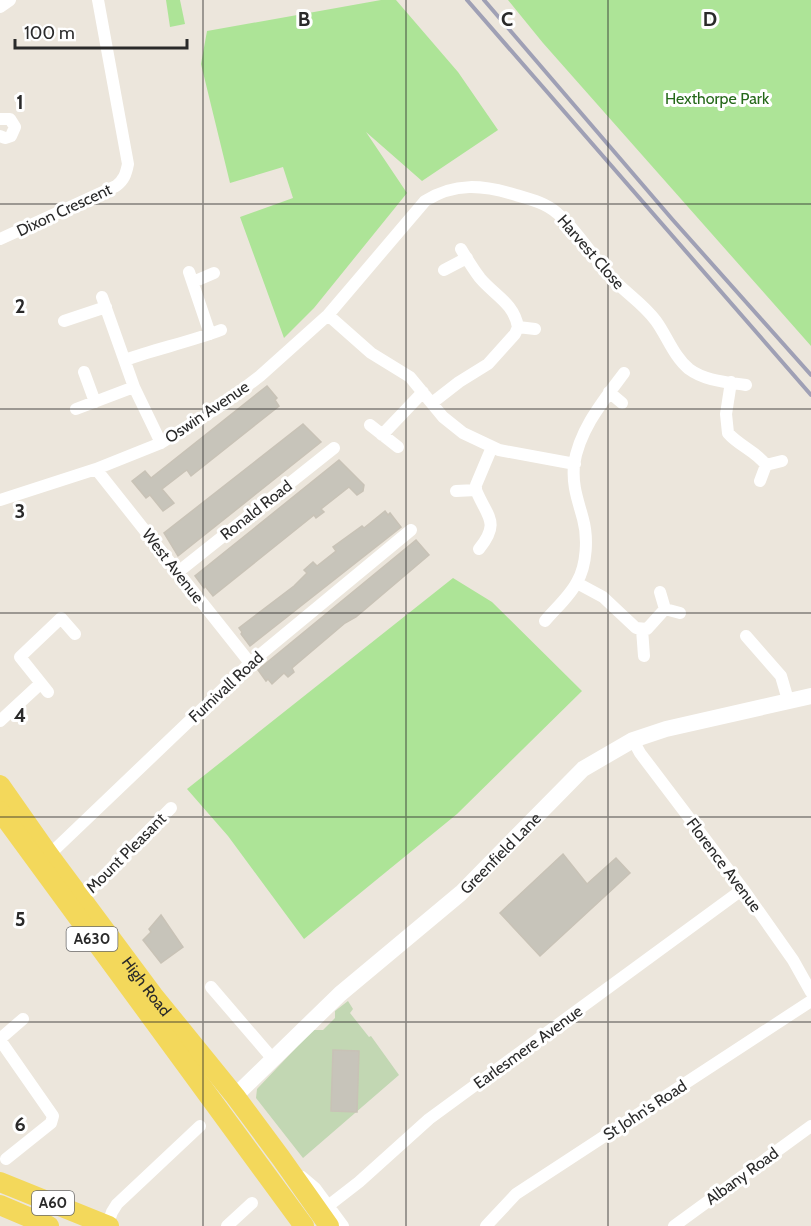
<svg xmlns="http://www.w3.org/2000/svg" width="811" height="1226" font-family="Cabin,sans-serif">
	<rect width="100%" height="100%" fill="#ece6dc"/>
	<!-- green -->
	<path fill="#ade497" d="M 166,0 L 180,0 L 185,24 L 170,27 Z
		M 381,0 L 396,0 L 458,72 L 498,130 L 422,181 L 366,132 L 407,193 L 314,308 L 284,338 L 240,217 L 293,198 L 283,167 L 230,183 L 201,64 L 207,31 Z
		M 508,0 L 811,0 L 811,346 L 543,43 Z
		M 453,578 L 492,602 L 582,691 L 457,814 L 304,939 L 228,836 L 187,789 Z"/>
	<!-- cemetery -->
	<path fill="#c2d7b3" d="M 348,1001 L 353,1009 L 350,1013 L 369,1037 L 371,1036 L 399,1075 L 303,1158 L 256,1098 L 257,1089 L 313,1030 L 323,1030 L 335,1018 L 335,1011 Z"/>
	<!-- building -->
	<path fill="#c7c4ba" stroke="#c8c2b6" stroke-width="1.5" d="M 267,386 L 277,398 L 275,400 L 279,406 L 191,476 L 187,470 L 184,472 L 162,489 L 174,503 L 163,511 L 150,495 L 146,498 L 132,481 L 145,471 L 151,478 Z
		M 303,424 L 321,442 L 178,556 L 164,533 Z
		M 339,460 L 364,485 L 363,491 L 357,495 L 349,487 L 321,509 L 324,512 L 316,518 L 314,515 L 213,596 L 205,586 L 204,588 L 195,576 Z
		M 385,511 L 388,515 L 390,513 L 401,527 L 250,646 L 241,634 L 242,632 L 239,628 L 294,586 L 307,573 L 304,570 L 313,562 L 317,566 L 336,551 L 333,547 L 362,526 L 364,528 Z
		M 416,540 L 429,555 L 356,617 L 345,623 L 292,668 L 294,672 L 288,677 L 284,673 L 272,684 L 268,679 L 266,681 L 258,670 Z
		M 563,854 L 587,884 L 616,858 L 630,873 L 540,956 L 500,913 Z
		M 161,915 L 183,947 L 161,963 L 143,940 L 151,932 L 149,929 Z
		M 333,1050 L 359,1051 L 357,1112 L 331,1111 Z"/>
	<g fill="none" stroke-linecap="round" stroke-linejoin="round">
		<!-- minor -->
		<path stroke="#fff" stroke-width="12" d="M 0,7 L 10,0
			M 0,119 L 10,119 L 15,127 L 11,136 L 5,138 L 0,136
			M 0,239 L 116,186 C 124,180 126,174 128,164 L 98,0
			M 444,270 L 467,258
			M 189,272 L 210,334
			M 193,282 L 214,273
			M 102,297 L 134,387 L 161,443
			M 328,315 L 371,353 L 410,377 L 443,417 L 463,433 L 499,450 L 575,464
			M 64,321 L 106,307
			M 518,327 L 535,329
			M 125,360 C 156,349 189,342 221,330
			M 84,372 L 95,402
			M 731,382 L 726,414 L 728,433 C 739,446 756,451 766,465
			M 609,392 L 622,403
			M 432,403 L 459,382 L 488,364 L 515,334 L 518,327 C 514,303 494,295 480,278 C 473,269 467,259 461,249
			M 76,409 L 134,387
			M 370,425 L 398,447
			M 382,435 L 423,392
			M 96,469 L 250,663
			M 760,481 L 766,465 L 782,461
			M 456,491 L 476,490
			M 0,500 L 96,469 L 161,443 L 222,405 L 260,376 L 328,315 L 425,201 C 455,182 483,185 516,195 C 530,199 546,203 557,213 C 578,231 592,256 610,276 C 624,292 643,303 656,321 C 667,336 674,357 689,369 C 705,381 727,382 746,385
			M 479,549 C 501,522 487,517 476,490 L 476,485 L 492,447
			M 178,572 L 334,448
			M 577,583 L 603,597 L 636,628 L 647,629 L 665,609
			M 660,592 L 665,609 L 680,613
			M 545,621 C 555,609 570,596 577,582 C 587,565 588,537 583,519 C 578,500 572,486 574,465 C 579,430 603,401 624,373
			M 642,629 L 644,656
			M 746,636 L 781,676 L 788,700
			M 48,692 L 20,657 L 61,618 L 75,634
			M 0,721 L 40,684
			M 633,740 L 640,753 L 743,889 L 793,960 L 811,992
			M 49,855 L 250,663 L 411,530
			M 82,898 L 171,808
			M 211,987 L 272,1058
			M 0,1039 L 23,1019
			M 0,1040 L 53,1116 L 51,1123 L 6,1159
			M 302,1177 L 315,1188 L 343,1226
			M 319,1213 L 359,1182 L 429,1119 L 743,889
			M 107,1226 L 112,1212 L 117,1204 L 200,1126
			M 227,1226 L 252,1203
			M 486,1226 L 516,1194 L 811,1001
			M 674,1226 L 811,1126"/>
		<!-- tertiary -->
		<path stroke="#fff" stroke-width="16" id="s1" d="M 235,1096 L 340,994 L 461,893 L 583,769 L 633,740 L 666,729 L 811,696"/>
		<!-- primary -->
		<g stroke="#f3d85b" stroke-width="20">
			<path id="s2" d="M 0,785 L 49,855 L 153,995 L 235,1096 L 281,1158 L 329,1226"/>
			<path d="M 0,811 L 304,1226"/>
			<path d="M 0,1182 L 109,1226"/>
			<path d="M 0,1205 L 49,1226"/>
		</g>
		<!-- rail -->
		<path stroke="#9fa0b5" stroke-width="4" d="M 467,0 L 811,395
			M 484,0 L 672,219 L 811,375"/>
	</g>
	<!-- grid -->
	<path fill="none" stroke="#2a2a2a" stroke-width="1.5" stroke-opacity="0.55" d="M 203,0 L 203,1226M 406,0 L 406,1226M 608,0 L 608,1226M 0,204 L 811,204M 0,409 L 811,409M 0,613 L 811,613M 0,817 L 811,817M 0,1022 L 811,1022"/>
	<g text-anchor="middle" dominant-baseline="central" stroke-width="6" stroke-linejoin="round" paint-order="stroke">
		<!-- shield labels -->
		<g fill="#fff" stroke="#6a6a6a" stroke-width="1.5">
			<rect x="66.5" y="927" width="51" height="24" rx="4.5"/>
			<rect x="32" y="1191" width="42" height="24" rx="4.5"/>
		</g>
		<g font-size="15" font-weight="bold" fill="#2a2a2a">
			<text x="92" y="939">A630</text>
			<text x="53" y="1203">A60</text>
		</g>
		<!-- park labels -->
		<g font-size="16" fill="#256819" stroke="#fff">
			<text x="717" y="98">Hexthorpe Park</text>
		</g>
		<!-- street labels -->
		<g font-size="16" fill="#2a2a2a" stroke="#fff">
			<text transform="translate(64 210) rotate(-25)">Dixon Crescent</text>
			<text transform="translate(591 252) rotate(49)">Harvest Close</text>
			<text transform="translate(207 412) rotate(-34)">Oswin Avenue</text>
			<text transform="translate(256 510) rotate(-38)">Ronald Road</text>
			<text transform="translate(173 566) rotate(52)">West Avenue</text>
			<text transform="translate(226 687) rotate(-43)">Furnivall Road</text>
			<text transform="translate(126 853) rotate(-45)">Mount Pleasant</text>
			<text stroke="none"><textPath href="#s1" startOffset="360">Greenfield Lane</textPath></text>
			<text transform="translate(724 865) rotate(53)">Florence Avenue</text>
			<text stroke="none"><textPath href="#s2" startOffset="249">High Road</textPath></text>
			<text transform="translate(528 1047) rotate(-36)">Earlesmere Avenue</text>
			<text transform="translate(645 1110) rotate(-33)">St John's Road</text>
			<text transform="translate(742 1176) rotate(-36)">Albany Road</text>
		</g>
	</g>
	<g font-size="20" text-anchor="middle" font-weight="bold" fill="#2a2a2a" stroke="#fff" stroke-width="6" stroke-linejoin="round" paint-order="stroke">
		<text x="304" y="26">B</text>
		<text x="507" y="26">C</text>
		<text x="710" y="26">D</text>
		<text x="20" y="109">1</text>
		<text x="20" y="313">2</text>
		<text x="20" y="518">3</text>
		<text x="20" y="722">4</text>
		<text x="20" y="926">5</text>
		<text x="20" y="1131">6</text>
	</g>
	<!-- scale -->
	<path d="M15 39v9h172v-9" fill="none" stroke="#2a2a2a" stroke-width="3"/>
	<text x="24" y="39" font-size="18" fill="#2a2a2a" stroke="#ffffff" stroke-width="4.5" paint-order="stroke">100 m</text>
</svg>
